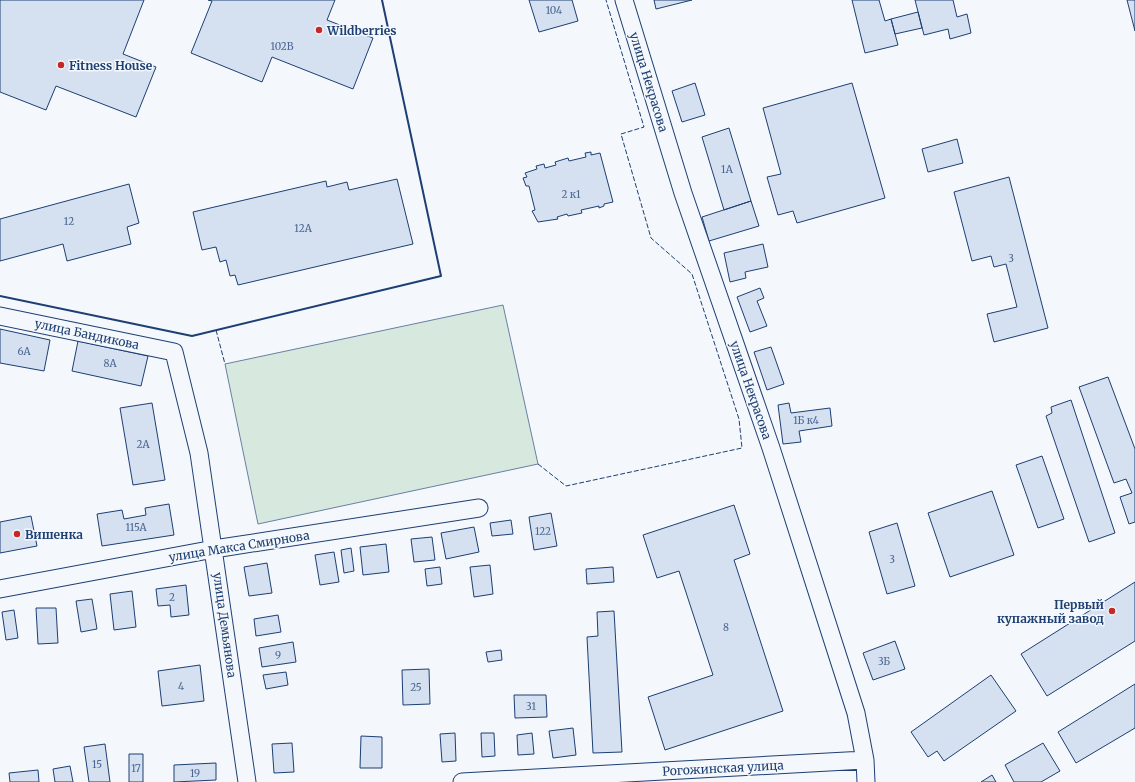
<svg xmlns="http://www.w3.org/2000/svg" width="1135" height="782" font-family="Merriweather,serif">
	<rect width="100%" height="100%" fill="#f4f7fb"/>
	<!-- green -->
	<path fill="#d7e8df" stroke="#687fa3" d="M 503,305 L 538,464 L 258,524 L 225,364 Z"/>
	<!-- building -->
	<path fill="#d5e0f0" stroke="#1d3f73" d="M 0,0 L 144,0 L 123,54 L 156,67 L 136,117 L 56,86 L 46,110 L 0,92 Z
		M 208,0 L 335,0 L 327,20 L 373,38 L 353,89 L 272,57 L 262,82 L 191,53 L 212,1 Z
		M 529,0 L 572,0 L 578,21 L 539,32 Z
		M 654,0 L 692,0 L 656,9 Z
		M 852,0 L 879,0 L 885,21 L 891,19 L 898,45 L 865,53 Z
		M 915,0 L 953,0 L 957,17 L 967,14 L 971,33 L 950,39 L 948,29 L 924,35 Z
		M 1127,0 L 1135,0 L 1135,31 Z
		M 918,12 L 922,28 L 895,34 L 891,19 Z
		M 695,83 L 705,115 L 682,122 L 672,91 Z
		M 852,83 L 885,198 L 797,223 L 793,211 L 778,215 L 767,177 L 781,174 L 763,108 Z
		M 729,128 L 751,201 L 724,210 L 702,137 Z
		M 957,139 L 963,163 L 928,172 L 922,149 Z
		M 591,152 L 591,155 L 600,153 L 613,202 L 604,204 L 604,206 L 599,208 L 599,206 L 581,210 L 582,213 L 568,216 L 567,214 L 557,217 L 558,219 L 538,222 L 532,211 L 535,210 L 529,186 L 526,186 L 523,178 L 527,177 L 525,173 L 537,169 L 536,166 L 544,164 L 545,168 L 556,165 L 555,162 L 568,158 L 569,161 L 586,157 L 585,153 Z
		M 1009,177 L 1048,328 L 994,342 L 987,314 L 1017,307 L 1006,264 L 994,267 L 991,256 L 972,261 L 954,192 Z
		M 397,179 L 413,244 L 238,285 L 235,275 L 230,276 L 226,260 L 220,262 L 216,247 L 202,250 L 193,212 L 326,181 L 327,187 L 347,182 L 349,190 Z
		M 129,184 L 139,223 L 127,227 L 131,244 L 67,261 L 63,244 L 0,261 L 0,219 Z
		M 751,201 L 759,226 L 709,241 L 702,217 Z
		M 763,244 L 768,267 L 745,272 L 746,278 L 730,282 L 724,253 Z
		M 760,288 L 764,298 L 757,301 L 767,326 L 750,332 L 737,297 Z
		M 0,329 L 50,340 L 44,371 L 0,363 Z
		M 78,341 L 148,356 L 141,386 L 72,371 Z
		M 771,347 L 784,384 L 767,390 L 754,352 Z
		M 1108,377 L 1135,449 L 1135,522 L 1129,524 L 1120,497 L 1132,493 L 1126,479 L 1114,483 L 1079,387 Z
		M 1071,400 L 1115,533 L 1089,542 L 1046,416 L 1052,413 L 1051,407 Z
		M 152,403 L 165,480 L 133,485 L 120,408 Z
		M 789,403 L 791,413 L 830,408 L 832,426 L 799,431 L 801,442 L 783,444 L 778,405 Z
		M 1042,456 L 1064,519 L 1038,528 L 1016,465 Z
		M 992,491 L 1014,555 L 950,577 L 928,513 Z
		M 169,504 L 174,535 L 102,546 L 97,514 L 122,510 L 124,519 L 146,515 L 145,508 Z
		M 734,505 L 750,554 L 734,560 L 783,711 L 665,750 L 648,697 L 713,675 L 679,571 L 657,578 L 643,535 Z
		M 551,513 L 557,546 L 534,550 L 529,517 Z
		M 31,516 L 37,546 L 0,553 L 0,522 Z
		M 511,520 L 513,534 L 492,536 L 490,523 Z
		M 897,523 L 915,586 L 887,594 L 869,532 Z
		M 474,527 L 479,552 L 446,559 L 441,533 Z
		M 432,537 L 435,560 L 414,562 L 411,539 Z
		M 386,544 L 389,572 L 363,575 L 360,547 Z
		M 351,548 L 354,571 L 344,573 L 341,550 Z
		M 334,552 L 339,582 L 320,585 L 315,555 Z
		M 267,563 L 272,593 L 249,596 L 244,567 Z
		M 490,565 L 493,594 L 474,597 L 470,567 Z
		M 440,567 L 442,584 L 427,586 L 425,569 Z
		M 613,567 L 614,582 L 587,584 L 586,569 Z
		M 1135,582 L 1135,641 L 1047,696 L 1021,654 Z
		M 186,585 L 189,615 L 171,617 L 170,605 L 158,606 L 156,589 Z
		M 132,591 L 136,627 L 114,630 L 110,594 Z
		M 92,599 L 97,629 L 81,632 L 76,601 Z
		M 36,608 L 56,608 L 58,643 L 38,644 Z
		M 14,610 L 18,638 L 6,640 L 2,612 Z
		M 614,611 L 622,752 L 593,753 L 587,637 L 598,636 L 597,612 Z
		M 278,615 L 281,632 L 256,636 L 254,619 Z
		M 895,641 L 905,669 L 873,680 L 863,653 Z
		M 293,642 L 296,662 L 262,667 L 259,648 Z
		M 501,650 L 502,660 L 488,662 L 486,652 Z
		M 200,665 L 204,701 L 162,706 L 158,671 Z
		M 429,669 L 430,704 L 403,705 L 402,670 Z
		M 286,672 L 288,685 L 266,689 L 263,675 Z
		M 991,675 L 1016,711 L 944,761 L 937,751 L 928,757 L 911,732 Z
		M 1135,684 L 1135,728 L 1076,763 L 1058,732 Z
		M 514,695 L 546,695 L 547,717 L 515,718 Z
		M 573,728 L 576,755 L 553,758 L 549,731 Z
		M 455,733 L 456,761 L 442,762 L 440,734 Z
		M 481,733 L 494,733 L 495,756 L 482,757 Z
		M 532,733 L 534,754 L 518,755 L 517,735 Z
		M 361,736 L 382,737 L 382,768 L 360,768 Z
		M 292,743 L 294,772 L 274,773 L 272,744 Z
		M 1043,743 L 1060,771 L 1041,782 L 1014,782 L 1005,765 Z
		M 105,744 L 110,782 L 89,782 L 84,747 Z
		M 129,754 L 143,754 L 143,782 L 129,782 Z
		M 216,763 L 216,780 L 174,782 L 174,765 Z
		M 70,766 L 73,782 L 55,782 L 53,769 Z
		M 38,770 L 39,782 L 10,782 L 9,773 Z
		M 992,775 L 996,782 L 981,782 Z"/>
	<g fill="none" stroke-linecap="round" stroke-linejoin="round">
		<defs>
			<path id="minor" d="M 624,0 L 683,193 L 771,448 L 856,713 L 865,760 L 866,782
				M 0,316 L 174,352 L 199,453 L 247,782
				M 0,589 L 214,549 L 479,508
				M 462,782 L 865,760"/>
		</defs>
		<!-- minor casing -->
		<use href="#minor" stroke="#1d3f73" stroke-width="19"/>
		<!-- minor -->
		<use href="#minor" stroke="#f4f7fb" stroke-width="17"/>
		<!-- fence -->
		<path stroke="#1d3f73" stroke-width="1" stroke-dasharray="5 2" stroke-linecap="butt" d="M 216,330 L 225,364
			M 538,464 L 566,486 L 742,448 L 739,419 L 692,274 L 651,238 L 621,134 L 644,127 L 606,0"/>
		<!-- wall -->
		<path stroke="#1d3f73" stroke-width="2" d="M 0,296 L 192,336 L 441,276 L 382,0"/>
	</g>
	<!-- markers -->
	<g fill="#c62828" stroke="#f4f7fb" stroke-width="1.5">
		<circle cx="319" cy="30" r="4"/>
		<circle cx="61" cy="65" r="4"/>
		<circle cx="17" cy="534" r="4"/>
		<circle cx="1112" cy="611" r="4"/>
	</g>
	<g text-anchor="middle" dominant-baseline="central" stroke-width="3" stroke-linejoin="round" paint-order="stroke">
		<!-- number labels -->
		<g font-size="10" fill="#4b6792">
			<text x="554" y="10">104</text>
			<text x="282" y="46">102В</text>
			<text x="727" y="169">1А</text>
			<text x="571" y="194">2 к1</text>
			<text x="69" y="221">12</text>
			<text x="303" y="228">12А</text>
			<text x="1011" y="258">3</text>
			<text x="24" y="351">6А</text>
			<text x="110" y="363">8А</text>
			<text x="806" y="420">1Б к4</text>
			<text x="143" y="444">2А</text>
			<text x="136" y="527">115А</text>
			<text x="543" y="531">122</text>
			<text x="892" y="559">3</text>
			<text x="172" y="597">2</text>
			<text x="726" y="627">8</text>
			<text x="278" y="655">9</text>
			<text x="884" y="661">3Б</text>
			<text x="181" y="686">4</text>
			<text x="416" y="687">25</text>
			<text x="531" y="706">31</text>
			<text x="97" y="764">15</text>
			<text x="136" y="768">17</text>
			<text x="195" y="773">19</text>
		</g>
		<!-- poi labels -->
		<g font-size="12" font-weight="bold" fill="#1d3f73" stroke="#f4f7fb" text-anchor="start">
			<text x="327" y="30">Wildberries</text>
			<text x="69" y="65">Fitness House</text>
			<text x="25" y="534">Вишенка</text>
			<text x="1104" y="604" text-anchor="end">Первый<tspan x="1104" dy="14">купажный завод</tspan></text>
		</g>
		<!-- street labels -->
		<g font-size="12" fill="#1d3f73" stroke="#f4f7fb">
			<text transform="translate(649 82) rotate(73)">улица Некрасова</text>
			<text transform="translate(87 334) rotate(12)">улица Бандикова</text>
			<text transform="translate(751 390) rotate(71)">улица Некрасова</text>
			<text transform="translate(239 546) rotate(-9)">улица Макса Смирнова</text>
			<text transform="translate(225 625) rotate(82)">улица Демьянова</text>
			<text transform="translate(723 768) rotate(-3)">Рогожинская улица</text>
		</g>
	</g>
</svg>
